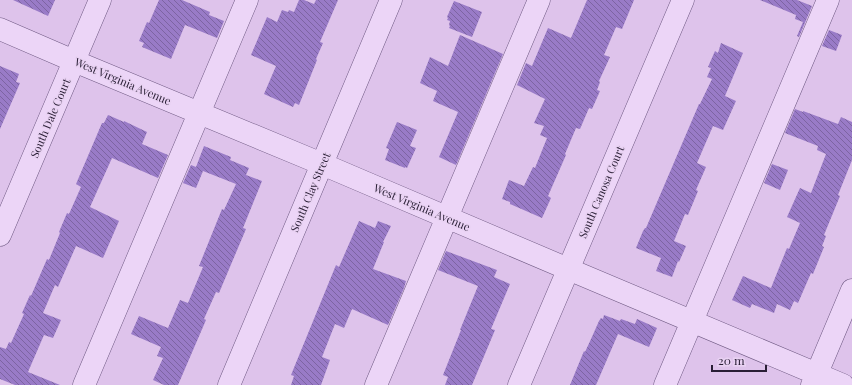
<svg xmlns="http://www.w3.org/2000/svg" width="852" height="385" font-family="'Playfair Display',serif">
	<defs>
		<pattern id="building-back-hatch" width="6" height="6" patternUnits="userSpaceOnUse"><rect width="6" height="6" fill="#997bc7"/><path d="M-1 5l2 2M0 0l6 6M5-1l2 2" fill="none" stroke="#7d64a2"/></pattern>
	</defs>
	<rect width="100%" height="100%" fill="#dec3eb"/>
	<!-- building -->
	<path fill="url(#building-back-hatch)" d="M 13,0 L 55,0 L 48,16 Z
		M 159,0 L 182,0 L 210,12 L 209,15 L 224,21 L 217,38 L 185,25 L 171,59 L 142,47 L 144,43 L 139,41 L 147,22 L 149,23 Z
		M 299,0 L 304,0 L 314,4 L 316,0 L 338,0 L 320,42 L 323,43 L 316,59 L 317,60 L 299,105 L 295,103 L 293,107 L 264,94 L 276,66 L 251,55 L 267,17 L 277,22 L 282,10 L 288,12 L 289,10 L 294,12 Z
		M 587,0 L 634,0 L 622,29 L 616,27 L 604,55 L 610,57 L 599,81 L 600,82 L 597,90 L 600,91 L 592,109 L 589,108 L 580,129 L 576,128 L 565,154 L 566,155 L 548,196 L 551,198 L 542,218 L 510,204 L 510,202 L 502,199 L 509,180 L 524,186 L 533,167 L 535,168 L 547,138 L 540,135 L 544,126 L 534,123 L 545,99 L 517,85 L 526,63 L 532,66 L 548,28 L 571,38 Z
		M 760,0 L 797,0 L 812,6 L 799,37 L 797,36 L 803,22 L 795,19 L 796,15 Z
		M 454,1 L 482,12 L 472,37 L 449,28 L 450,26 L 449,25 L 450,21 L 447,20 L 448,18 L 447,17 Z
		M 829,30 L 842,35 L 836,51 L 822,46 Z
		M 460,35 L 503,54 L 456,165 L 439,157 L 458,112 L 433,101 L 437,91 L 420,83 L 430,57 L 448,66 Z
		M 721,43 L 743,53 L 725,96 L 736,101 L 723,130 L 713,126 L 697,163 L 706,167 L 696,190 L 698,191 L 688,215 L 685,214 L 674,241 L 686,246 L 679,262 L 678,261 L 672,277 L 656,271 L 661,258 L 636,248 L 643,231 L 645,228 L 646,228 L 699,104 L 700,104 L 712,79 L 707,77 L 711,68 L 708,67 L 715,51 L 718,53 Z
		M 0,66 L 19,74 L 16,82 L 20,83 L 0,129 Z
		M 795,109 L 803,112 L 803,111 L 838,124 L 841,117 L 852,122 L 852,160 L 838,195 L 840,196 L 824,235 L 826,236 L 822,246 L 824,247 L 813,274 L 811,273 L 798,303 L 794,301 L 790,310 L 777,304 L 774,313 L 752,304 L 750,308 L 732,300 L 743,276 L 771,288 L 787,248 L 789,249 L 800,223 L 787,217 L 800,188 L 811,193 L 826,154 L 817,150 L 818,146 L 785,133 Z
		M 108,115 L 124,122 L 124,121 L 147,132 L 142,144 L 168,155 L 158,178 L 112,158 L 90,207 L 119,221 L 103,258 L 76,246 L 58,287 L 55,285 L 43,313 L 61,320 L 53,338 L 44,335 L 28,372 L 60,385 L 15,385 L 0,379 L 0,347 L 6,349 L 9,342 L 11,343 L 24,314 L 22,313 L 30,295 L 31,296 L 47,259 L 49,260 L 60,233 L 59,232 L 67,213 L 69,214 L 81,187 L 76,184 L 102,123 L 104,123 Z
		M 397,122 L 417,130 L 410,146 L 416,148 L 407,168 L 405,167 L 405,168 L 385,160 L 389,149 L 386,148 Z
		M 204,146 L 231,157 L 230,160 L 249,168 L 246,175 L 262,181 L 243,228 L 246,229 L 235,255 L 219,293 L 216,292 L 204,319 L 206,320 L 178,385 L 164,385 L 153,380 L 163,358 L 157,356 L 161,347 L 131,334 L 139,316 L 168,328 L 180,300 L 188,303 L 203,267 L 199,266 L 222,209 L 224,210 L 236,184 L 203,171 L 196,188 L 183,183 L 191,165 L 196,167 Z
		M 772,164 L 788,170 L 780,190 L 764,183 Z
		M 359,221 L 375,228 L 378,221 L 391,226 L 383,242 L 384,242 L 373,269 L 406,281 L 404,288 L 388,325 L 352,309 L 344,328 L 335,324 L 322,357 L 330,360 L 321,385 L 291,385 L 294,376 L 291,375 L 336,265 L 339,267 Z
		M 446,251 L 497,270 L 494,277 L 510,284 L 491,329 L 495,330 L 472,385 L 445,385 L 448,377 L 443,375 L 461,330 L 460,330 L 478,286 L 438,270 Z
		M 604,315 L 620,321 L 621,319 L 635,324 L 637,319 L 657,328 L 649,347 L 618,334 L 596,385 L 570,385 L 584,351 L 585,352 L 591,339 L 599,321 L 601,318 L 603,319 Z"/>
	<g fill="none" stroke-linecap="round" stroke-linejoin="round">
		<defs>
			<path id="minor" d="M 0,29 L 74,61 L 322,164 L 568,269 L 843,385
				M 0,235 L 100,0
				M 84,385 L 247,0
				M 229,385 L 391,0
				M 376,385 L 539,0
				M 519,385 L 683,0
				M 665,385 L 828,0
				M 812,385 L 852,290"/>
		</defs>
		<!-- minor casing -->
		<use href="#minor" stroke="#705b84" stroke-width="23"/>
		<!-- minor -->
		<use href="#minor" stroke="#ecd5f7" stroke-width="22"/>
	</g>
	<g text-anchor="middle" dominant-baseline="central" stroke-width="3" stroke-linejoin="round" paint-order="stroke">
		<!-- street labels -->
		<g font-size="11" fill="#291e35" stroke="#e9d2f3">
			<text transform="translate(123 81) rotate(23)">West Virginia Avenue</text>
			<text transform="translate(50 118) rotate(-67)">South Dale Court</text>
			<text transform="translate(310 192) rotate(-67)">South Clay Street</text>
			<text transform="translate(601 192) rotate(-67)">South Canosa Court</text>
			<text transform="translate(422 207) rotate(23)">West Virginia Avenue</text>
		</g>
	</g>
	<!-- scale -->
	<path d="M712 365v6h54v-6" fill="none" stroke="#291e35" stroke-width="2"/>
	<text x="718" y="365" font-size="12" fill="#291e35" stroke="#e9d2f3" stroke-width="3" paint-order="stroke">20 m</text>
</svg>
